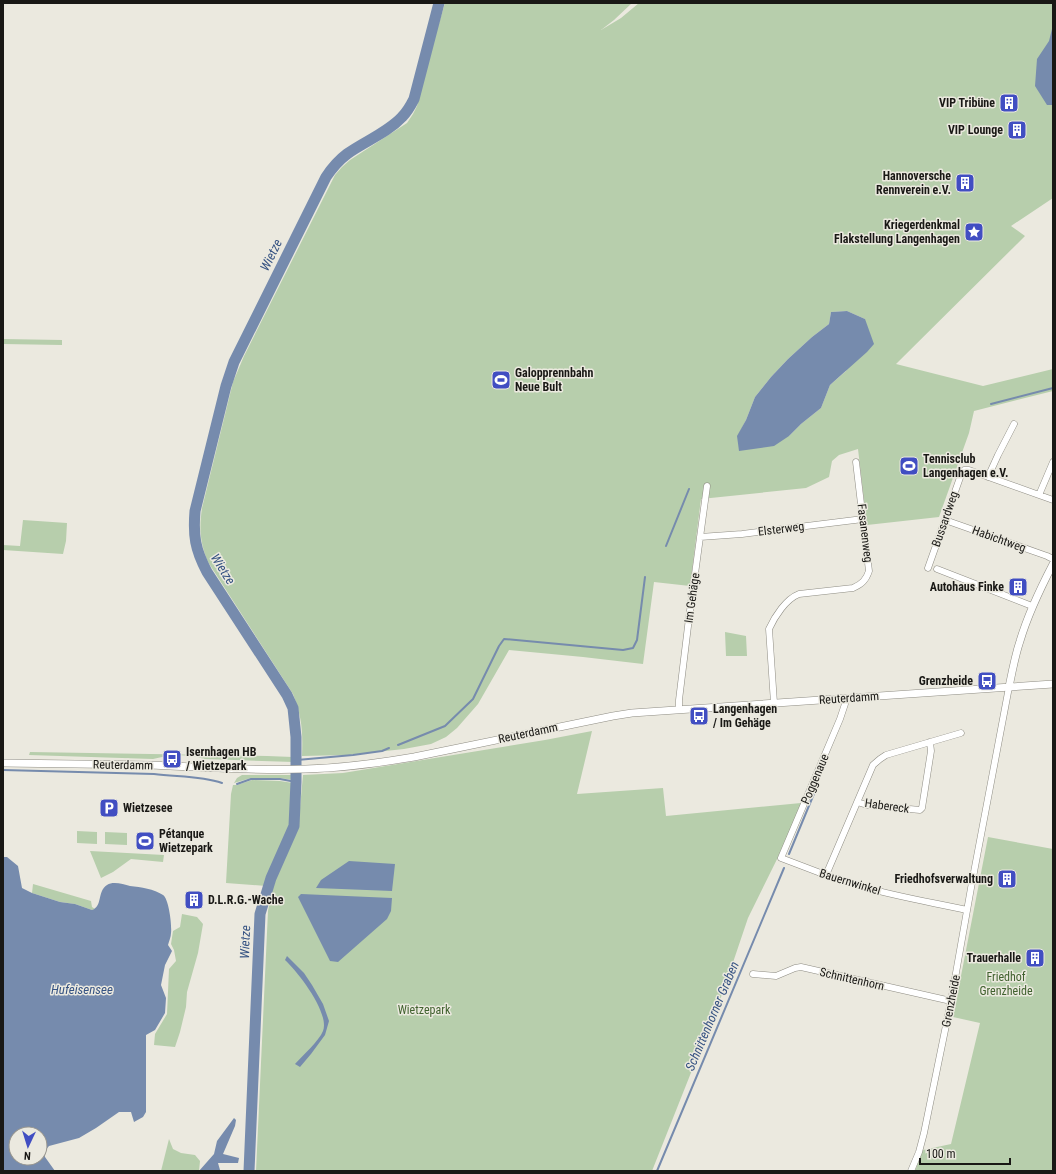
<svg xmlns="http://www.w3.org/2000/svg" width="1056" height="1174" font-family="'Roboto Condensed',sans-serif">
	<rect width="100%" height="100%" fill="#ebe9df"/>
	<!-- green -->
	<path fill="#b7ceac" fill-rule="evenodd" d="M 445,3 L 632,3 L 614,20 L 601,30 L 621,18 L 639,3 L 1053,3 L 1053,198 L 1011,226 L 1025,236 L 896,364 L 983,386 L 1053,369 L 1053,391 L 974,411 L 969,433 L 939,517 L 867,525 L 858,449 L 839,455 L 832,461 L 829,477 L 806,488 L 701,499 L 690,586 L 654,582 L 643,664 L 583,657 L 509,650 L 478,704 L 457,728 L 446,737 L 431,744 L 404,749 L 348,755 L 302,756 C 303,732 302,717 293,694 L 208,562 C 200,542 199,529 202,508 L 233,382 L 244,356 L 335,175 L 342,167 L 350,160 L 407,123 L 413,114 L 417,106 L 434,40 ZM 847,311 L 865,319 L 846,371 L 830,385 L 821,408 L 801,424 L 789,436 L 738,436 L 746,420 L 755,397 L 771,377 L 788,359 L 812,337 L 829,324 L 831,312 Z
		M 3,339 L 62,340 L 62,345 L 3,344 Z
		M 23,520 L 67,523 L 66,541 L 63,554 L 3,550 L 3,545 L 20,546 Z
		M 725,632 L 746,636 L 747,656 L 726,656 Z
		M 592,731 L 577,794 L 663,788 L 666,816 L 801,803 L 784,845 L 748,918 L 723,992 L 652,1171 L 256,1171 L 268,911 L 273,883 L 298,829 L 303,775 L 343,773 L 545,740 Z
		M 30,752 L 267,756 L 293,757 L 294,762 L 204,759 C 188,753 169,755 153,759 L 29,755 Z
		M 242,775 L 292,775 L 293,780 L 280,778 L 251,778 L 234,783 L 237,778 Z
		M 252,780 L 280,781 L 293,783 L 292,826 L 266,886 L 226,883 L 231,794 L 233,785 L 237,785 Z
		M 77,831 L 97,832 L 97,844 L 77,843 Z
		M 105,832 L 127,833 L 127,845 L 105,844 Z
		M 137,833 L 153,834 L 152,849 L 137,849 Z
		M 988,837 L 1053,849 L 1053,1171 L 915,1171 L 923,1150 L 951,1144 L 980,1023 L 953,1017 Z
		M 90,851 L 164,855 L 163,862 L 131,859 L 113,872 L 101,878 Z
		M 33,884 L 91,901 L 92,907 L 95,909 L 92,910 L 75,904 L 60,902 L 32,893 Z
		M 182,914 L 197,917 L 203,924 L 198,953 L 187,992 L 186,1007 L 180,1032 L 175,1047 L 154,1045 L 155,1034 L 167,1014 L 169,969 L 176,961 L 174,950 L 171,944 L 173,931 L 180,927 Z
		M 169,1139 L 173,1149 L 181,1153 L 195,1155 L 200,1161 L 199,1171 L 161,1171 Z"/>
	<!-- water -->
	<path fill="#768bad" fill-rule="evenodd" d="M 1053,25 L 1053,105 L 1047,105 L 1035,86 L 1037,59 L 1049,41 Z
		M 847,311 L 865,319 L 874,344 L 867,352 L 830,385 L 821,408 L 801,424 L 789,436 L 774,446 L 739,451 L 737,436 L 746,420 L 755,397 L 771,377 L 788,359 L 812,337 L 829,324 L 831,312 Z
		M 3,857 L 7,857 L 18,866 L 22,888 L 32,893 L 60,902 L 75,904 L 92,910 C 103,906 97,891 107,885 C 113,881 123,884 130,886 C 141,887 154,889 163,895 C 169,899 172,926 171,933 C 171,937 169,941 168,945 L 172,951 L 165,965 L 161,985 L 166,998 L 165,1013 L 155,1030 L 146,1035 L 146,1112 L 143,1117 L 134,1122 L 131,1112 L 119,1112 L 96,1128 L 79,1138 L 49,1146 L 44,1152 L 45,1157 L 55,1171 L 3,1171 ZM 16,1134 L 40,1134 L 40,1158 L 16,1158 Z
		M 349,861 L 395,864 L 392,891 L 316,888 L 321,880 Z
		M 301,894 L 392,898 L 391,911 L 387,919 L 338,962 L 330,961 L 298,897 Z
		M 287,956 L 304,973 L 312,985 L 323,1004 L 329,1021 L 325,1035 L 311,1054 L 300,1067 L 295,1064 C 303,1055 319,1041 323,1031 C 330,1013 298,972 285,960 Z
		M 234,1118 L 236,1120 L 235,1126 L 223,1154 L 239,1158 L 238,1163 L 218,1163 L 220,1170 L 222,1171 L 199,1171 L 214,1154 L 217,1141 Z"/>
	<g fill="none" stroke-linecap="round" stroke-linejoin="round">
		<!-- stream -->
		<path stroke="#768bad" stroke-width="2" d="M 991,404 L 1053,388
			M 666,546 L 689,489
			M 398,745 L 445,726 L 473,699 L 499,646 L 504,639 L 623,650 L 633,648 L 637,640 L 645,577
			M 297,760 L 353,755 L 382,751 L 389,748
			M 3,770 L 154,774 C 177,777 201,776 222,783
			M 237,784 L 251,779 L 280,779 L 296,782
			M 789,854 L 818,784
			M 657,1171 L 784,868"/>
		<!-- river -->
		<path stroke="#768bad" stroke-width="11" d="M 249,1171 L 260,914 L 271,878 L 294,826 L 296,782 L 296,737 L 293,708 L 287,695 L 207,572 C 195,549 193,536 195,511 L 226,386 L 234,362 L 326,177 C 332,168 339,160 347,154 C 365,141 387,133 402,117 C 407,112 411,105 414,99 L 439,3"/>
		<defs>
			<path id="minor" d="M 988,477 L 998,455 L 1014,424
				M 1039,495 L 1053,462
				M 945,520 L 1047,556 L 1053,559
				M 700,537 L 742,534 L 863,519
				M 928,568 L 962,472 L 964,470 L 969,470 L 1053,500
				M 937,569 L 1032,606
				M 845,699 L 845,704 L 840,719 L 781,858 C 806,868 831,877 856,885 C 893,896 930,902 967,910
				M 774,703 L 769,629 C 775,616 786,599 799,594 L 853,588 C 862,584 866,580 869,571 L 856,462
				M 679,709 L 679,700 L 689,618 L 707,486
				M 857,802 L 867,805 L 920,810 L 922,808 L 931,751 L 930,742
				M 826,875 L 873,765 L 880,759 L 886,755 L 961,733
				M 753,974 L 776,976 L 795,968 L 801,967 L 951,1001
				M 911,1171 L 919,1152 L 924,1133 L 951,1001 L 971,888 L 1009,687"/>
			<path id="tertiary" d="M 1009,687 C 1012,672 1015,656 1020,641 C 1028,614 1040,589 1053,564
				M 3,763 C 51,764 100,764 149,765 C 201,767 254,771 306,769 C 343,768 379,763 414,757 L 613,716 L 632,713 L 1053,684"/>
		</defs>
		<!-- minor casing -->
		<use href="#minor" stroke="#8e8c83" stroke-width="7"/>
		<!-- tertiary casing -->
		<use href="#tertiary" stroke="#8e8c83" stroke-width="8"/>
		<!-- minor -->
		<use href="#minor" stroke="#fff" stroke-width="6"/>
		<!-- tertiary -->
		<use href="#tertiary" stroke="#fff" stroke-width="7"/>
	</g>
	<!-- icons -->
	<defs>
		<symbol id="building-square" viewBox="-11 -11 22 22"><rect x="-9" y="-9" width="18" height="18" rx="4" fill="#414ec2" stroke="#ebe9df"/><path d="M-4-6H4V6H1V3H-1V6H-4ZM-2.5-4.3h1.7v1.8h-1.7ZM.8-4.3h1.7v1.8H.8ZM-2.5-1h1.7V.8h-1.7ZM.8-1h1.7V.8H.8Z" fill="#fff"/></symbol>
		<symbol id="sight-square" viewBox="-11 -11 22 22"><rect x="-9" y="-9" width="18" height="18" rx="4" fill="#414ec2" stroke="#ebe9df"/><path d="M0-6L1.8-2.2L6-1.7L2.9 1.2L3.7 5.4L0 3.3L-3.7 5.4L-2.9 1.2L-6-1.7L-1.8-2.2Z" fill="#fff"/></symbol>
		<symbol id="stadium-square" viewBox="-11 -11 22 22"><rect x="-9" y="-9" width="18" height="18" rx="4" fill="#414ec2" stroke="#ebe9df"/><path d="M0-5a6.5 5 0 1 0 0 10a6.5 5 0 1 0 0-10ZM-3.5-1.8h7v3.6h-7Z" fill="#fff"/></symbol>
		<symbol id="bus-square" viewBox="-11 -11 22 22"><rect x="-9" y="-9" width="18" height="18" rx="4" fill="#414ec2" stroke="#ebe9df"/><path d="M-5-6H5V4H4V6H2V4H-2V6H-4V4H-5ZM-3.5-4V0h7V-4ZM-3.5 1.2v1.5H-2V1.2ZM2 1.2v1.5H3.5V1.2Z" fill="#fff"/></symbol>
		<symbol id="parking-square" viewBox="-11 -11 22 22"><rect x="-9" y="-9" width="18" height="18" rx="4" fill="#414ec2" stroke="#ebe9df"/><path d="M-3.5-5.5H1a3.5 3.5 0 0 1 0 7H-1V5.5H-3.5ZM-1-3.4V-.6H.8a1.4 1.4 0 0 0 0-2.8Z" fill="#fff"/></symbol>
	</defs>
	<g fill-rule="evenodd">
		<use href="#building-square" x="998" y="92" width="22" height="22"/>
		<use href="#building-square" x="1006" y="119" width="22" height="22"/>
		<use href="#building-square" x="954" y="172" width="22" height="22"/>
		<use href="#sight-square" x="963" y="221" width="22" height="22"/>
		<use href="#stadium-square" x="490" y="369" width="22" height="22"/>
		<use href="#stadium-square" x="898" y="455" width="22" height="22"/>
		<use href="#building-square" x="1007" y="576" width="22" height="22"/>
		<use href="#bus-square" x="976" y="670" width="22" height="22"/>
		<use href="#bus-square" x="688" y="705" width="22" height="22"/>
		<use href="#bus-square" x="161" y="748" width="22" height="22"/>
		<use href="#parking-square" x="98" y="797" width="22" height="22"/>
		<use href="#stadium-square" x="134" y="830" width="22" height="22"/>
		<use href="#building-square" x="996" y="868" width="22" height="22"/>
		<use href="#building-square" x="183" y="889" width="22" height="22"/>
		<use href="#building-square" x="1024" y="947" width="22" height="22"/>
	</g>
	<g text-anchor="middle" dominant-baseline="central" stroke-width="3" stroke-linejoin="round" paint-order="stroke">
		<!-- poi labels -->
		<g font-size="12" font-weight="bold" fill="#191815" stroke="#ebe9df" text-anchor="end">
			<text x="995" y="103">VIP Tribüne</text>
			<text x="1003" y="130">VIP Lounge</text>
			<text x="951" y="176">Hannoversche<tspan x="951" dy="14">Rennverein e.V.</tspan></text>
			<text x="960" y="225">Kriegerdenkmal<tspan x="960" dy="14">Flakstellung Langenhagen</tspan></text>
			<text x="515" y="373" text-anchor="start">Galopprennbahn<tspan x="515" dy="14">Neue Bult</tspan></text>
			<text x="923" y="459" text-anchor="start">Tennisclub<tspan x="923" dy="14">Langenhagen e.V.</tspan></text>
			<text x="1004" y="587">Autohaus Finke</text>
			<text x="973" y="681">Grenzheide</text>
			<text x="713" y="709" text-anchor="start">Langenhagen<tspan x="713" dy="14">/ Im Gehäge</tspan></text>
			<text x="186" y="752" text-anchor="start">Isernhagen HB<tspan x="186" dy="14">/ Wietzepark</tspan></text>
			<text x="123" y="808" text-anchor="start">Wietzesee</text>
			<text x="159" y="834" text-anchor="start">Pétanque<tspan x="159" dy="14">Wietzepark</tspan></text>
			<text x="993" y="879">Friedhofsverwaltung</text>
			<text x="208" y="900" text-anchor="start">D.L.R.G.-Wache</text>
			<text x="1021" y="958">Trauerhalle</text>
		</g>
		<!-- street labels -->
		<g font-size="12" fill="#191815" stroke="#ebe9df">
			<text transform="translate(945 519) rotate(-71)">Bussardweg</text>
			<text transform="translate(781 529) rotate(-7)">Elsterweg</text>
			<text transform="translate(865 533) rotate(83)">Fasanenweg</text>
			<text transform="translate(999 539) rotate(20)">Habichtweg</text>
			<text transform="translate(692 598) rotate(-82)">Im Gehäge</text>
			<text transform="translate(849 698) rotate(-4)">Reuterdamm</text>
			<text transform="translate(528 733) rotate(-12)">Reuterdamm</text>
			<text transform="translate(123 765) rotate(1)">Reuterdamm</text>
			<text transform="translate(815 779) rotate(-67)">Poggenaue</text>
			<text transform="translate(887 806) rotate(8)">Habereck</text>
			<text transform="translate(850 882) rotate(17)">Bauernwinkel</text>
			<text transform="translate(852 979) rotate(13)">Schnittenhorn</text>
			<text transform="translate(951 1001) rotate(-79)">Grenzheide</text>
		</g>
		<!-- park labels -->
		<g font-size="12" fill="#40612e" stroke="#ebe9df">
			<text x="1006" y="977">Friedhof<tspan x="1006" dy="14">Grenzheide</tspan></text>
			<text x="424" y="1010">Wietzepark</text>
		</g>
		<!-- water labels -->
		<g font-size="13" font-style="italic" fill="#355282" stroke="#ebe9df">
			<text transform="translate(271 255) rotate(-64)">Wietze</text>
			<text transform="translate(223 569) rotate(58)">Wietze</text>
			<text transform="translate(245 942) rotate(-88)">Wietze</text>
			<text x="82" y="989">Hufeisensee</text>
			<text transform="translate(712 1016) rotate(-67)">Schnittenhorner Graben</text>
		</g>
	</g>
	<!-- border -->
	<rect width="1056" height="1174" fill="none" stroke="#191815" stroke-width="8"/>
	<!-- north arrow -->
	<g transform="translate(28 1146) rotate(184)"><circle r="19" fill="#ebe9df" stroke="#97958e"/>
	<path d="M0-3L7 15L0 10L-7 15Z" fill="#414ec2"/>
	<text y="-6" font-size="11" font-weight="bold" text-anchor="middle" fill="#191815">N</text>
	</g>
	<!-- scale -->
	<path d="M920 1158v6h90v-6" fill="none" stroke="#191815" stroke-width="2"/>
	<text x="926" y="1158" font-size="12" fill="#191815" stroke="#ebe9df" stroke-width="3" paint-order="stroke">100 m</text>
</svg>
